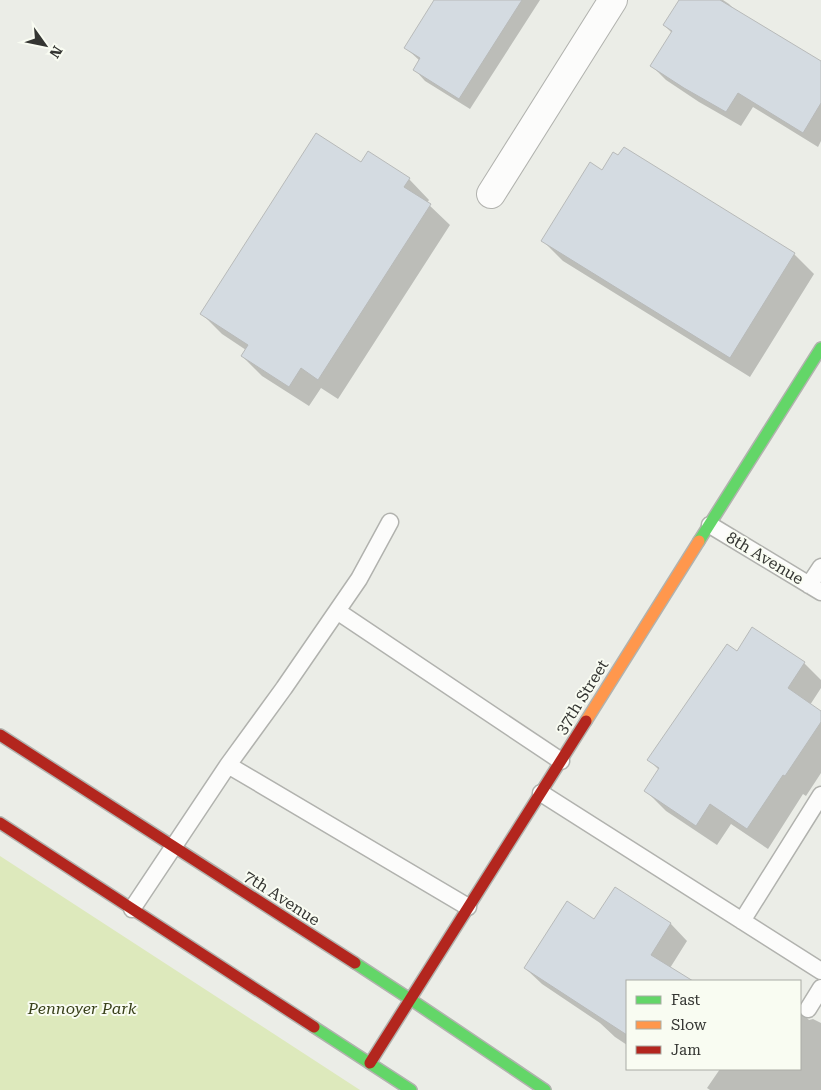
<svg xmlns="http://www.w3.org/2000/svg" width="821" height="1090" font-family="'Roboto Serif',serif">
	<rect width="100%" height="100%" fill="#ebede7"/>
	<!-- green -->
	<path fill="#dde9bc" d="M 0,856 L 360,1090 L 0,1090 Z"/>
	<!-- shadow -->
	<path fill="#0003" d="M 438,0 L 540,0 L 470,109 L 425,81 L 415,70 L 420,61 L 406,48 Z
		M 681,0 L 723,0 L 729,4 L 736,11 L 821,63 L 821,141 L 818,147 L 753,107 L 741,126 L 699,102 L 666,80 L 651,65 L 672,33 L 664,25 Z
		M 361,164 L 409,179 L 429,200 L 427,203 L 450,225 L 338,399 L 321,388 L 309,406 L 262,376 L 242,356 L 246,350 L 222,334 L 202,314 Z
		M 543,241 L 794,254 L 814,274 L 750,377 L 563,261 Z
		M 737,652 L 804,663 L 821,680 L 821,688 L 810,705 L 821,712 L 821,773 L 806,796 L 803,794 L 768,849 L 731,824 L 717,845 L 666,811 L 646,791 L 659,770 L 649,760 Z
		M 615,889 L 671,924 L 687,941 L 670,968 L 678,974 L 686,981 L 627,981 L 627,1045 L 615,1037 L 600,1023 L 542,984 L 525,968 L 595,921 Z
		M 800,1011 L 809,1020 L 813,1019 L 821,1023 L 821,1090 L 710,1090 L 707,1088 L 720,1069 L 800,1069 Z"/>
	<!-- building -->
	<path fill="#d4dbe1" stroke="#b8bab9" d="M 434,0 L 522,0 L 459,99 L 413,70 L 420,58 L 404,48 Z
		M 679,0 L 720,0 L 821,61 L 821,103 L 803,133 L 738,93 L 726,112 L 684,88 L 650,66 L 672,31 L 663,25 Z
		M 316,133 L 361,162 L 368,151 L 410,178 L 404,187 L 431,204 L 318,380 L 301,368 L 289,387 L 241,356 L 248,345 L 200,314 Z
		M 624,147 L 795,253 L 730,358 L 541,241 L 590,162 L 602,170 L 613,152 L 618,155 Z
		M 752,627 L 805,662 L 788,688 L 821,711 L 821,722 L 785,776 L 783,775 L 747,829 L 710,804 L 696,826 L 644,791 L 659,768 L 647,760 L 727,644 L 737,651 Z
		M 615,887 L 671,923 L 651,955 L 693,981 L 627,981 L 627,1035 L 524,968 L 567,901 L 594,919 Z"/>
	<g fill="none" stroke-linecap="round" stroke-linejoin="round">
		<defs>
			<path id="lane" d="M 390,522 L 359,579 L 284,688 L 228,765 L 468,907
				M 710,525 L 821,592
				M 809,585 L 821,567
				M 337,611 L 561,761
				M 541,793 L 821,971
				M 132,909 L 228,765
				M 742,921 L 821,795
				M 808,1009 L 821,988"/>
			<path id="street" d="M 491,194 L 613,0"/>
			<path id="fast" d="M 699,541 L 821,348
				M 355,963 L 410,999 L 545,1090
				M 314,1027 L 411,1090"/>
			<path id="slow" d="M 586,721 L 699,541"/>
			<path id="jam" d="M 0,735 L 355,963
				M 0,823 L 314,1027
				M 370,1063 L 586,721"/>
		</defs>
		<!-- lane casing -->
		<use href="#lane" stroke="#b1b2ae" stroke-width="19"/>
		<!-- street casing -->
		<use href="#street" stroke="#b1b2ae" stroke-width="30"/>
		<!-- fast casing -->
		<use href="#fast" stroke="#b1b2ae" stroke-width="14"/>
		<!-- slow casing -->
		<use href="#slow" stroke="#b1b2ae" stroke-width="14"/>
		<!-- jam casing -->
		<use href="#jam" stroke="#b1b2ae" stroke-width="14"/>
		<!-- lane -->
		<use href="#lane" stroke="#fcfcfb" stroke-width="16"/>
		<!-- street -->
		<use href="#street" stroke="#fcfcfb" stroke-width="28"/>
		<!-- fast -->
		<use href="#fast" stroke="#63d668" stroke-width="11"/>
		<!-- slow -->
		<use href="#slow" stroke="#ff974d" stroke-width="11"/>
		<!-- jam -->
		<use href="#jam" stroke="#b3261e" stroke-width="11"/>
	</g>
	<g text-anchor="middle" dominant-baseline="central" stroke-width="4" stroke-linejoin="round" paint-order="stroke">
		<!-- street labels -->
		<g font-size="16" fill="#343532" stroke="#f9fcf2">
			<text transform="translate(765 558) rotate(31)">8th Avenue</text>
			<text transform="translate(582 697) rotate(-58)">37th Street</text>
			<text transform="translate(282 898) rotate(33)">7th Avenue</text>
		</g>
		<!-- park labels -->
		<g font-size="16" font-style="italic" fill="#39411a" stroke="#f9fcf2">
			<text x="82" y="1008">Pennoyer Park</text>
		</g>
	</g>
	<!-- legend -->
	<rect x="626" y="980" width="175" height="90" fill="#f9fcf2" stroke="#aaaca5"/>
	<rect x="636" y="996" width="25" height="8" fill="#63d668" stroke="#aaaca5"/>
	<text x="671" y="1005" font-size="15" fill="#343532">Fast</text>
	<rect x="636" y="1021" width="25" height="8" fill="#ff974d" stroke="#aaaca5"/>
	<text x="671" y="1030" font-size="15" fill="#343532">Slow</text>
	<rect x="636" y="1046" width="25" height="8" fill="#b3261e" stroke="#aaaca5"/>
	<text x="671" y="1055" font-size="15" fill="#343532">Jam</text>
	<!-- north arrow -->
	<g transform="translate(45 45) rotate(123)" stroke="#f9fcf2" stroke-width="4" paint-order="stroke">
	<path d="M0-4L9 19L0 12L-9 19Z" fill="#343532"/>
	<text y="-8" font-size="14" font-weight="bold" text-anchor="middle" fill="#343532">N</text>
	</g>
</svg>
